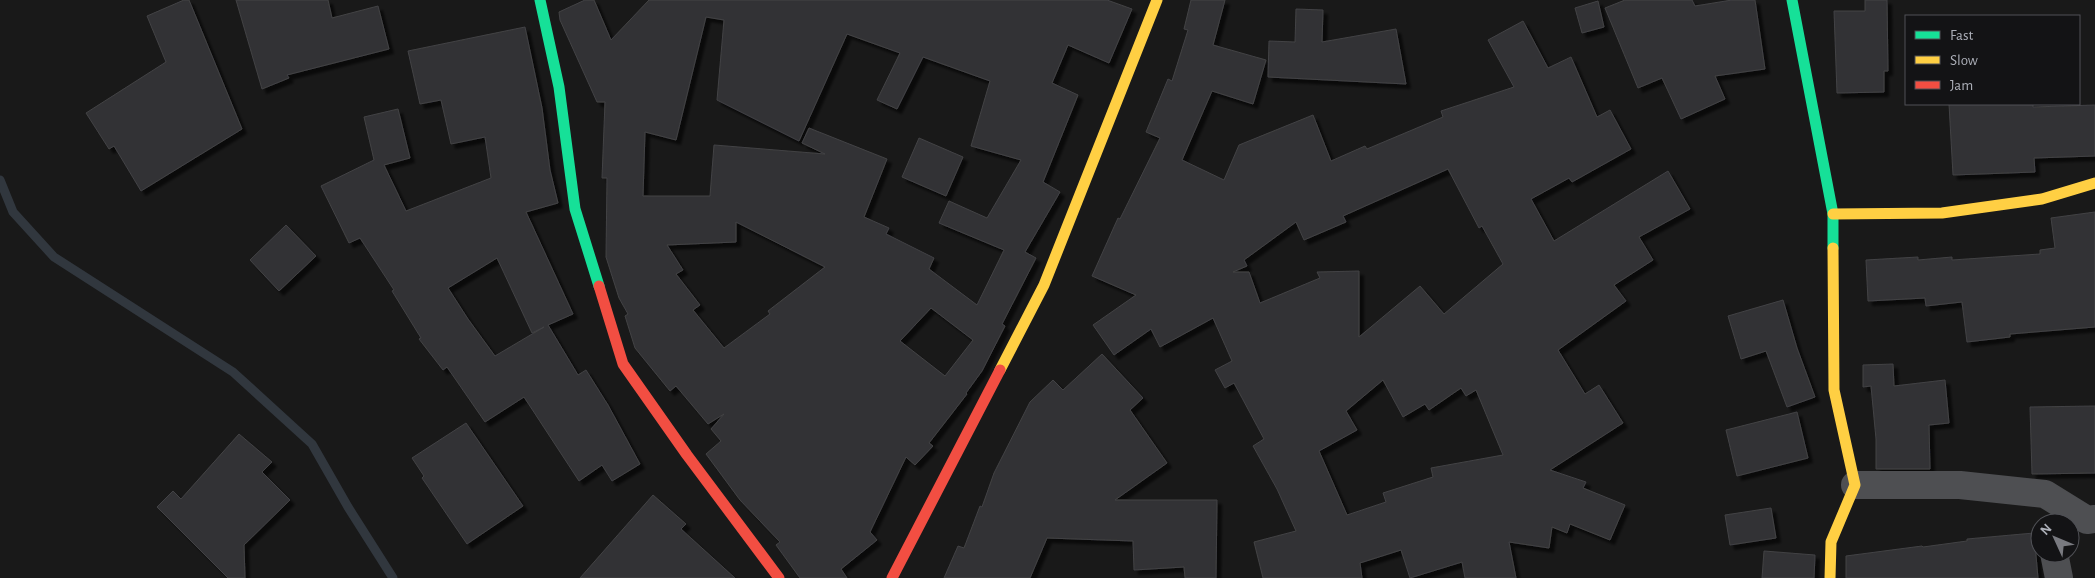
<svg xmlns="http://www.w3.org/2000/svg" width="2095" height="578" font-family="'Alegreya Sans',sans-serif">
	<defs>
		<filter id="shadow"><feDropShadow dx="4.5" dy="4.5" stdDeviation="1" flood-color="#0009"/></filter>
	</defs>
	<rect width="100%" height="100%" fill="#191919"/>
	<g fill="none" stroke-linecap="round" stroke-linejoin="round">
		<!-- stream -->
		<path stroke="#31373e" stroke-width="9" d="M 0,180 L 13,212 L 54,257 L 233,372 L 312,444 L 348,507 L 393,578"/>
	</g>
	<!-- building -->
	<path fill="#333334" stroke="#424245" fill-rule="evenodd" filter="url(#shadow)" d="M 184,0 L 189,0 L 242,129 L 141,191 L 114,146 L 109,149 L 86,113 L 166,62 L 147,16 Z
		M 236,0 L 328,0 L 332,18 L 378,6 L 389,49 L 287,75 L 289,78 L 262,89 Z
		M 585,0 L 594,0 L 611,40 L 649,0 L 1107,0 L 1132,9 L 1109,63 L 1068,45 L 1052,83 L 1078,95 L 1043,182 L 1060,192 L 1025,252 L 1036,258 L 1002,324 L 1005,326 L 982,371 L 966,393 L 967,394 L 929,443 L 933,446 L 915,465 L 906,457 L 870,532 L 877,540 L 841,569 L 847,578 L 800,578 L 776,545 L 780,542 L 740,500 L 706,454 L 721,441 L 711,429 L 724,414 L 708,424 L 676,386 L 670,391 L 635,348 L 625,316 L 628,314 L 619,298 L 606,257 L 607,178 L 602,178 L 605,102 L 597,102 L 560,20 L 559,12 ZM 706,17 L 724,20 L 717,100 L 799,141 L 847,34 L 900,53 L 877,100 L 897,109 L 923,57 L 990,81 L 971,146 L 1021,160 L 987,218 L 949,201 L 939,223 L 1004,250 L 977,305 L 929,269 L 934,258 L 886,234 L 889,228 L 864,217 L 887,159 L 809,128 L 802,143 L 825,154 L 714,145 L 710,196 L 643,196 L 645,132 L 676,140 ZM 736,222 L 825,267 L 768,311 L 770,314 L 724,348 L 693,310 L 700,305 L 676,274 L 683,270 L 667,245 L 736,242 ZM 931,308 L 973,340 L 945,376 L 900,341 Z
		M 1191,0 L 1225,0 L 1213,45 L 1266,60 L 1253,104 L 1212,91 L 1182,160 L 1224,180 L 1239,145 L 1313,115 L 1331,161 L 1365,146 L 1367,149 L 1443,117 L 1441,111 L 1514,87 L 1488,40 L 1523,21 L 1548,68 L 1571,57 L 1597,117 L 1610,110 L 1631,149 L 1572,182 L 1569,178 L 1531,199 L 1554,241 L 1668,171 L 1690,209 L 1639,237 L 1653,260 L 1614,285 L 1626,301 L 1558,350 L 1585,394 L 1599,385 L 1623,423 L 1550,470 L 1586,482 L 1583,488 L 1625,505 L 1610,540 L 1570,524 L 1567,533 L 1552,527 L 1549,548 L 1509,542 L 1516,578 L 1465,578 L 1462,562 L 1410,578 L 1401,550 L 1360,563 L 1362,578 L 1263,578 L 1254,542 L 1296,531 L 1277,489 L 1253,446 L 1264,439 L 1234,383 L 1225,388 L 1215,370 L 1232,361 L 1213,318 L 1160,347 L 1151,329 L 1114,355 L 1093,325 L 1136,295 L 1092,276 L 1118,218 L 1120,219 L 1160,138 L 1146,132 L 1168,79 L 1172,81 L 1188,30 L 1184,29 ZM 1448,169 L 1479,228 L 1482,226 L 1503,264 L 1444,314 L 1420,286 L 1359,337 L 1359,271 L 1317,272 L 1320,278 L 1260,303 L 1249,272 L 1233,272 L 1247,266 L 1244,260 L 1296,222 L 1304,240 L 1346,222 L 1343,216 ZM 1383,380 L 1403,417 L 1425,404 L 1429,410 L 1461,388 L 1466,396 L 1476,390 L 1503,455 L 1431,468 L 1433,477 L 1383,493 L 1386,502 L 1347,515 L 1319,451 L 1357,430 L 1346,411 Z
		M 1625,0 L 1692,0 L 1695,6 L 1732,0 L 1755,0 L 1765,69 L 1715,76 L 1725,99 L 1681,119 L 1662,78 L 1638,88 L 1605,8 Z
		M 1865,0 L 1887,0 L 1888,71 L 1884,71 L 1884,92 L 1837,93 L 1834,11 L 1865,11 Z
		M 1598,1 L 1604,27 L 1582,33 L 1575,8 Z
		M 1296,9 L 1323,10 L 1322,42 L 1396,29 L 1406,84 L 1268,77 L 1269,41 L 1295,42 Z
		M 525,27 L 542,108 L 550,170 L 558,203 L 526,212 L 573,314 L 548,325 L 578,375 L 586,370 L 608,405 L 640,464 L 612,481 L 602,465 L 579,481 L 524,397 L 485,422 L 447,367 L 443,370 L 419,339 L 421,338 L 392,291 L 394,290 L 360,238 L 349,243 L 321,186 L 374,160 L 364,117 L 398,109 L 410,158 L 384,165 L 406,211 L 491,178 L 485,137 L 451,144 L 441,100 L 420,104 L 408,51 ZM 497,258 L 532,333 L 544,327 L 495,356 L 468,319 L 448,288 Z
		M 1949,104 L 2033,104 L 2033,107 L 2095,105 L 2095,156 L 2034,158 L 2035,172 L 1953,175 Z
		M 919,138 L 963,157 L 946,196 L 902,177 Z
		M 2095,212 L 2095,327 L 2010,334 L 2010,337 L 1967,342 L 1962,302 L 1926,306 L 1925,298 L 1868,301 L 1866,260 L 1918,257 L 1918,260 L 1952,257 L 1952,260 L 2040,254 L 2040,250 L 2055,248 L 2051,218 Z
		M 286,225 L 316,256 L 279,291 L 250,260 Z
		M 1783,300 L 1797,348 L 1815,397 L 1787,407 L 1766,351 L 1741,359 L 1728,316 Z
		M 1102,354 L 1143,398 L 1130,410 L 1167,463 L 1115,500 L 1217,500 L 1216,578 L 1185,578 L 1184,567 L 1134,570 L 1133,541 L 1047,538 L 1030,578 L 944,578 L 958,546 L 964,548 L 980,506 L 982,507 L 994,473 L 1030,402 L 1053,380 L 1063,390 Z
		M 1893,364 L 1894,386 L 1945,380 L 1949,423 L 1929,425 L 1930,469 L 1876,469 L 1876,439 L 1871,386 L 1863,387 L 1863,365 Z
		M 2095,406 L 2095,473 L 2032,474 L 2030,407 Z
		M 1797,412 L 1808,458 L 1737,476 L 1726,430 Z
		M 466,423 L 523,506 L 467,544 L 422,478 L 424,476 L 412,458 Z
		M 239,434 L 272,462 L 262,472 L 290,500 L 244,545 L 245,578 L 228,578 L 157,507 L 173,491 L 181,499 Z
		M 653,495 L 686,524 L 681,529 L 735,578 L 580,578 Z
		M 1771,508 L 1776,538 L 1730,545 L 1725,515 Z
		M 2034,533 L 2038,578 L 1846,578 L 1846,556 L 1922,546 L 1923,547 L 1967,541 L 1967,539 Z
		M 1764,551 L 1815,555 L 1814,578 L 1762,578 Z"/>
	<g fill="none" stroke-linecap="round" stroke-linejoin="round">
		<!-- street -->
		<path stroke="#4e4f52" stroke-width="28" d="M 1855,485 L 1960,485 L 2045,494 L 2087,520 L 2095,519
			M 2054,553 L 2059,578"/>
		<!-- fast -->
		<path stroke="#16e098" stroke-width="11" d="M 540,0 L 559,87 L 575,209 L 599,286
			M 1792,0 L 1833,214 L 1833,248"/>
		<!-- slow -->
		<path stroke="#ffcf43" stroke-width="11" d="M 1833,214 L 1942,213 L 2042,199 L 2095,183
			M 1000,370 L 1044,285 L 1157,0
			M 1830,578 L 1831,542 L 1855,485 L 1834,390 L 1833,248"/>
		<!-- jam -->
		<path stroke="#f24e42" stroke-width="11" d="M 599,286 L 623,364 L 687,455 L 779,578
			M 892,578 L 1000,370"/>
	</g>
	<!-- legend -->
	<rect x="1905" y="15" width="175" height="90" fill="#131315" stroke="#505156"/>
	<rect x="1915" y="31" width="25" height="8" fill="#16e098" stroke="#505156"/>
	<text x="1950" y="40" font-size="15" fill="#acafb8">Fast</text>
	<rect x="1915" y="56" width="25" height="8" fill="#ffcf43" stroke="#505156"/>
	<text x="1950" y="65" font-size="15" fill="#acafb8">Slow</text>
	<rect x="1915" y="81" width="25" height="8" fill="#f24e42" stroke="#505156"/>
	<text x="1950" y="90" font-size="15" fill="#acafb8">Jam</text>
	<!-- north arrow -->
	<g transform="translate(2055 538) rotate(314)"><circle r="24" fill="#131315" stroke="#505156"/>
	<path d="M0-4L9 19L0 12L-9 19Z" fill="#797a80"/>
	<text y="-8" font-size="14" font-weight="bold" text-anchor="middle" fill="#acafb8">N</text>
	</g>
</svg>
